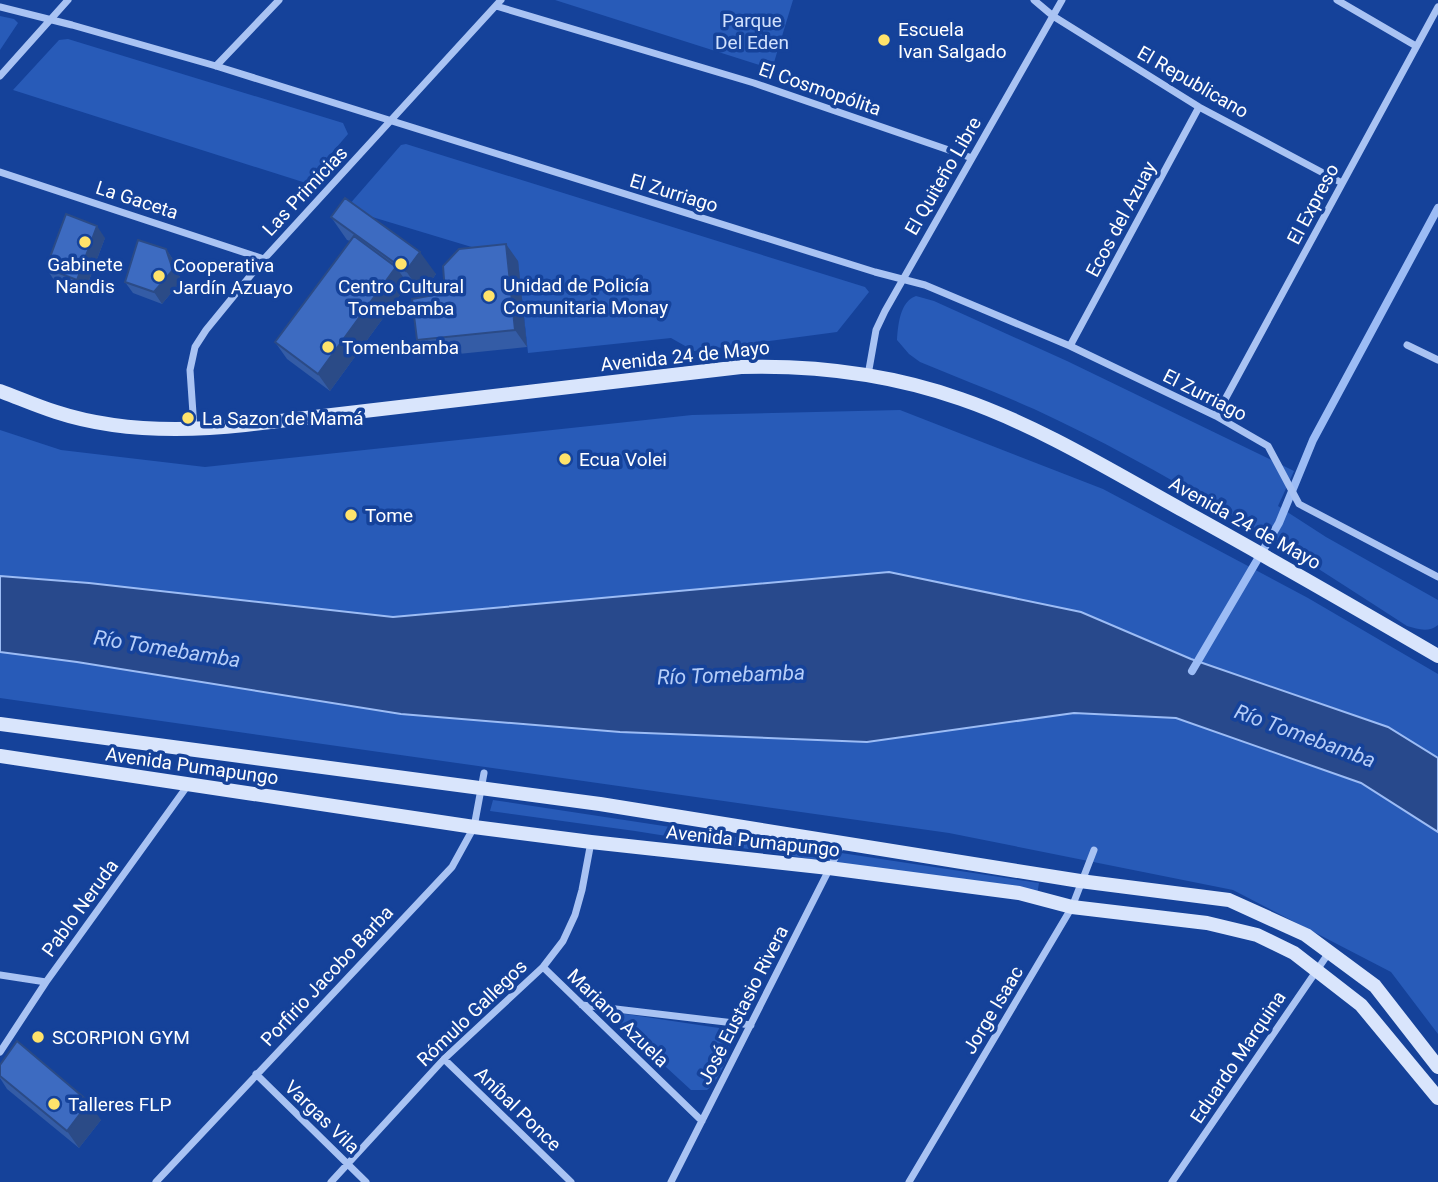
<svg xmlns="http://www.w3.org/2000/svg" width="1438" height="1182" font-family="Roboto,sans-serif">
	<rect width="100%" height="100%" fill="#15429a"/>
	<!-- green -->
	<path fill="#285bb8" d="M 555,0 L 793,0 L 772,69 Z
		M 0,16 L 14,19 L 18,23 L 0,50 Z
		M 68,39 L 343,123 L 348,134 L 306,183 L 13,90 L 59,40 Z
		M 406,144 L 865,287 L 869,292 L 837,332 L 694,351 L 671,338 L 528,353 L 518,261 L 349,210 L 348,206 L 401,145 Z
		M 916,296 L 934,301 L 1067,361 L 1294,471 L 1278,506 L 1326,537 L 1438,600 L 1438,625 C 1428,633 1418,629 1407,626 C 1287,548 1164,469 1034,409 C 996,392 958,378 920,362 L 909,354 L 897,340 C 898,325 900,301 916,296 Z
		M 900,410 L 1103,489 L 1308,598 L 1438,674 L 1438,758 L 1388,727 L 1191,659 L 1081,612 L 889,572 L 393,617 L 89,583 L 0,576 L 0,430 L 61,450 L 205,467 L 692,415 Z
		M 0,652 L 77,662 L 401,714 L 867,742 L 1074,713 L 1176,718 L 1361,783 L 1438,832 L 1438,1034 L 1391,972 L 1233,890 L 949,833 L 0,698 Z
		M 493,800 L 1039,883 L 1037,895 L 635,831 L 490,811 Z
		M 619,1013 L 719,1028 C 721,1029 727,1035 728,1037 C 735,1049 717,1083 707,1090 L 691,1090 L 617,1022 L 614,1018 L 616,1014 Z"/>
	<!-- water -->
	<path fill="#28498c" stroke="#9cbcf5" stroke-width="2" d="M 889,572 L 1081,612 L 1191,659 L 1388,727 L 1438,758 L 1438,832 L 1361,783 L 1176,718 L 1074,713 L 867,742 L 620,732 L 401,714 L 77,662 L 0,652 L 0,576 L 89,583 L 393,617 Z"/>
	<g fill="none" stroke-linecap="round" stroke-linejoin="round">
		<!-- stream -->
		<path stroke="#9cbcf5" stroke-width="8" d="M 1192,671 L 1279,523 L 1313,440 L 1438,208"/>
		<!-- minor -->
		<path stroke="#a9c3f3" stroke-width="7" d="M 1034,0 L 1053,16 L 1199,107 L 1342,183
			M 1337,0 L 1416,46
			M 496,6 L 754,83 L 972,158
			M 0,7 L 72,25 L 216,66 L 875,272 L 925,285 L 1070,346 L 1216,416 L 1268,446 L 1299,504 L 1438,577
			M 216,66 L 279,0
			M 0,76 L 68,0
			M 0,172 L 264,259
			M 1407,345 L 1438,360
			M 1070,346 L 1199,107
			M 868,375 L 876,330 L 885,311 L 1062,0
			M 1216,416 L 1438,7
			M 194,428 L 190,370 L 195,347 L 206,330 L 264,259 L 501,0
			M 543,967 L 702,1121
			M 0,975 L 46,982
			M 582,1005 L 751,1025
			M 0,1052 L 46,982 L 188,785
			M 444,1059 L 571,1182
			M 256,1074 L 366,1182
			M 156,1182 L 452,867 L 474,827 L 484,773
			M 331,1182 L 444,1059 L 543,967 L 563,941 L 575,915 L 582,890 L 591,842
			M 671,1182 L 843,842
			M 909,1182 L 1072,907 L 1094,850
			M 1172,1182 L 1330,951"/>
		<!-- secondary -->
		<path stroke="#d9e5fc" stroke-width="14" d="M 0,391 C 19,398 37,406 56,412 C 117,432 182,432 245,425 L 741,367 C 816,365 890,374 961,399 C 1039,426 1112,471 1184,511 C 1269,558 1354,607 1438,656
			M 0,724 L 600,804 L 1080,881 L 1229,900 L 1306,935 L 1375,986 L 1438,1067
			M 0,756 L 474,827 L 591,842 L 829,868 L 1019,893 L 1072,907 L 1207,923 L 1257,935 L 1294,953 L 1361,1005 L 1438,1098"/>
	</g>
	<!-- wall -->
	<path fill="#345ca6" d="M 331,217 L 436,274 L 422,294 L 408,284 L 330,391 L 287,359 L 275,342 L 350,241 L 347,240 Z
		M 105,238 L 85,291 L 54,280 L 46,268 Z
		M 166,249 L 174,261 L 181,281 L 162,304 L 133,293 L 125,282 Z
		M 518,261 L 527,347 L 429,357 L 417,340 L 445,293 Z
		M 0,1065 L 101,1120 L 79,1148 L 7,1089 L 0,1078 Z"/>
	<!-- shaded-wall -->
	<path fill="#2b4b87" d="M 97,226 L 105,238 L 85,291 L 77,280 Z
		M 506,244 L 518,261 L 527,347 L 515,330 Z
		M 166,249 L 174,261 L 181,281 L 162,304 L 154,292 Z
		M 420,252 L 436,274 L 422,294 L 406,271 Z
		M 396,267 L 408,284 L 330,391 L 318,374 Z
		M 89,1102 L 101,1120 L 79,1148 L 67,1131 Z"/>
	<!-- building -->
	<path fill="#3d6bc1" stroke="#2b4b87" stroke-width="2" d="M 345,198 L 420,252 L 406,271 L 331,217 Z
		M 66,214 L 97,226 L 77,280 L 46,268 Z
		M 354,236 L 396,267 L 318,374 L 275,342 Z
		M 138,240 L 166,249 L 173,270 L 154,292 L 125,282 Z
		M 506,244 L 515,330 L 417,340 L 412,299 L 445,293 L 443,266 L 459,249 Z
		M 17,1041 L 89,1102 L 67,1131 L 0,1076 L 0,1065 Z"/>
	<!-- markers -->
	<g fill="#ffe36b" stroke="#15429a" stroke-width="2.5">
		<circle cx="884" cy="40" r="7"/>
		<circle cx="85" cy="242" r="7"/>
		<circle cx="401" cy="264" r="7"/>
		<circle cx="159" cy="276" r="7"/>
		<circle cx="489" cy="296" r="7"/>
		<circle cx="328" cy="347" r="7"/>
		<circle cx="188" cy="418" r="7"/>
		<circle cx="565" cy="459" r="7"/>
		<circle cx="351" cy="515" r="7"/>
		<circle cx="38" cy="1037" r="7"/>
		<circle cx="54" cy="1104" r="7"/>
	</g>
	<g text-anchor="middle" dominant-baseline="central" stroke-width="7" stroke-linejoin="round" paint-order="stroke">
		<!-- park labels -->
		<g font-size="19" fill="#d1e1fd" stroke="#15429a">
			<text x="752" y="20">Parque<tspan x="752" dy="22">Del Eden</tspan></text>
		</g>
		<!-- poi labels -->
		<g font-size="19" fill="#fff" stroke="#15429a" text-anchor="start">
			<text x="898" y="29">Escuela<tspan x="898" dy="22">Ivan Salgado</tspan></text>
			<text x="85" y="264" text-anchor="middle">Gabinete<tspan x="85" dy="22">Nandis</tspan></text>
			<text x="173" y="265">Cooperativa<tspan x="173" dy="22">Jardín Azuayo</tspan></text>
			<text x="503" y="285">Unidad de Policía<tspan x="503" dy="22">Comunitaria Monay</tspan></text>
			<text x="401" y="286" text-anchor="middle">Centro Cultural<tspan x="401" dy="22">Tomebamba</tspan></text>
			<text x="342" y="347">Tomenbamba</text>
			<text x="202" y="418">La Sazon de Mamá</text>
			<text x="579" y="459">Ecua Volei</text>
			<text x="365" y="515">Tome</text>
			<text x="52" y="1037">SCORPION GYM</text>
			<text x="68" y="1104">Talleres FLP</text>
		</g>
		<!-- street labels -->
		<g font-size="19" fill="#fff" stroke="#15429a">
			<text transform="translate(1193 82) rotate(30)">El Republicano</text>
			<text transform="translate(820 89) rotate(19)">El Cosmopólita</text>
			<text transform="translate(943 176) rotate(-60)">El Quiteño Libre</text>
			<text transform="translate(305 191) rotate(-47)">Las Primicias</text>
			<text transform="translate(674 193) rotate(17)">El Zurriago</text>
			<text transform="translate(137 200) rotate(18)">La Gaceta</text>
			<text transform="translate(1313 204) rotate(-62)">El Expreso</text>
			<text transform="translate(1121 219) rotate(-62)">Ecos del Azuay</text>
			<text transform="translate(685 356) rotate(-6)">Avenida 24 de Mayo</text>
			<text transform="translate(1205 395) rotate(27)">El Zurriago</text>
			<text transform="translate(1245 523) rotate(29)">Avenida 24 de Mayo</text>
			<text transform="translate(192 766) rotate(8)">Avenida Pumapungo</text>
			<text transform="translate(753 841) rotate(6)">Avenida Pumapungo</text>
			<text transform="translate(80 908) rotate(-54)">Pablo Neruda</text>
			<text transform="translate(327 976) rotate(-47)">Porfirio Jacobo Barba</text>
			<text transform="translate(743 1005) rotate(-63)">José Eustasio Rivera</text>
			<text transform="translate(993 1010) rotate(-59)">Jorge Isaac</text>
			<text transform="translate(472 1013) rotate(-44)">Rómulo Gallegos</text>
			<text transform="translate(618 1018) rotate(44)">Mariano Azuela</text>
			<text transform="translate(1238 1057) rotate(-56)">Eduardo Marquina</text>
			<text transform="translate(518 1109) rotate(44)">Aníbal Ponce</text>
			<text transform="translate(322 1117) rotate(44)">Vargas Vila</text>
		</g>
		<!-- water labels -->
		<g font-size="21" font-style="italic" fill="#b6cef9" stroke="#15429a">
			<text transform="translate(167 649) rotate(9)">Río Tomebamba</text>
			<text transform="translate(731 675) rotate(-2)">Río Tomebamba</text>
			<text transform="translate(1305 736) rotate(20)">Río Tomebamba</text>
		</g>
	</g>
</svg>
